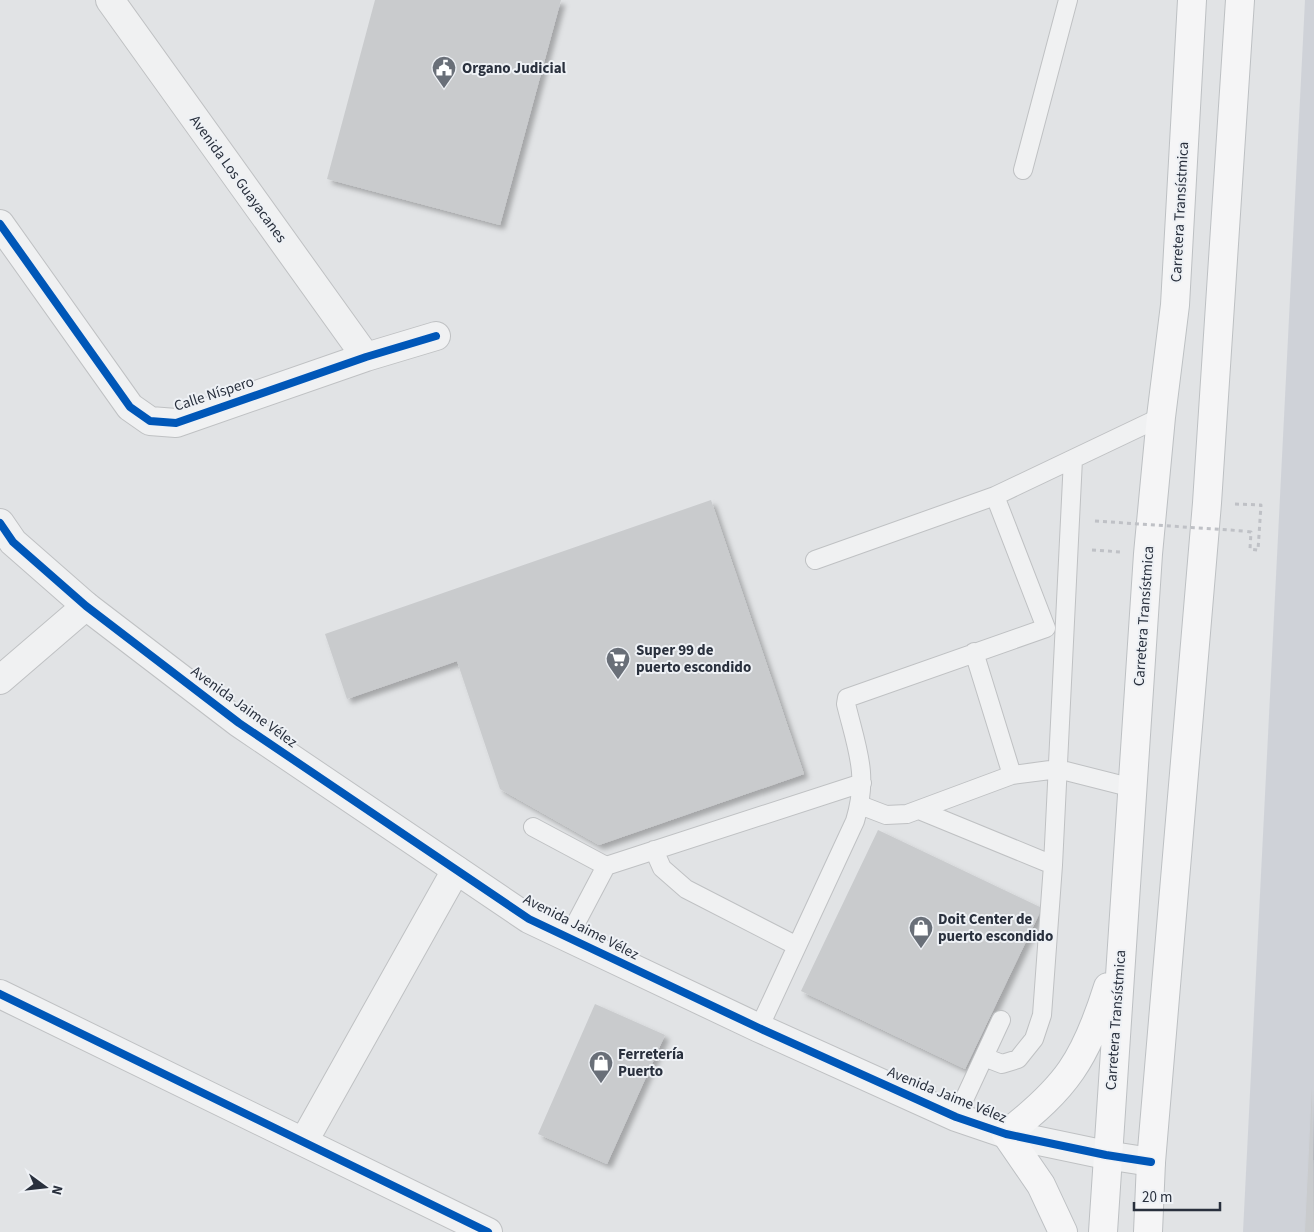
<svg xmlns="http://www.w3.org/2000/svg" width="1314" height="1232" font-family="'Source Sans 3',sans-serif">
	<defs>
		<filter id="shadow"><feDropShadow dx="4.5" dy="4.5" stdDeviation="2.5" flood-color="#0004"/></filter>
	</defs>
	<rect width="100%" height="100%" fill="#e1e3e5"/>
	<!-- built -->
	<path fill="#cfd2d8" d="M 1305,0 L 1314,0 L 1314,1232 L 1243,1232 Z"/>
	<!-- building -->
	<path fill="#c9cbcd" filter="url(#shadow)" d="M 375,0 L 561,0 L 500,225 L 327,179 Z
		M 711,500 L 804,774 L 599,845 L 500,789 L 457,661 L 347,699 L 325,634 Z
		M 878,830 L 1042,908 L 965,1069 L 801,991 Z
		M 595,1004 L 665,1035 L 607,1164 L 538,1134 Z
		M 1312,1087 L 1314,1232 L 1305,1232 Z"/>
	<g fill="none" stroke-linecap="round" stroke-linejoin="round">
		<defs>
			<path id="service" d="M 1023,170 L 1068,0
				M 815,560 L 995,496 L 1161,417
				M 974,652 L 1012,775
				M 860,805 L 886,815 L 907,814 L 1012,775 L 1058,769 L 1133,788
				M 919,810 L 1053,865
				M 533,827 L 606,866
				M 654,850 L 662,868 L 686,889 L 797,946
				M 568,938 L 606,866 L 862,783
				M 759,1028 L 855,821 C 869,775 857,749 846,704 L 847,698 L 1046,628 L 995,496
				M 984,1057 L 1002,1064 L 1018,1059 L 1034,1039 L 1042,1015 L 1053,865 L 1073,459
				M 956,1117 L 1001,1020"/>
			<path id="minor" d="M 110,0 L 366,357
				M 0,224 L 130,407 L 150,421 L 176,423 L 366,357 L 436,336
				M 0,680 L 86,606
				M 0,994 L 488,1232
				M 304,1141 L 456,870"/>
			<path id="tertiary" d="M 0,523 L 13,542 L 86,606 L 239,723 L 529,919 L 759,1028 L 956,1117 L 1006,1134 L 1106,1155 L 1151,1162"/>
			<path id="primary" d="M 1063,1232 L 1041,1185 L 1006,1134 C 1067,1087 1085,1060 1108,987
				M 1103,1232 L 1148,554 L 1161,417 L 1175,305 L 1192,0
				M 1148,1232 L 1151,1162 L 1207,503 L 1240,0"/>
		</defs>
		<!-- service casing -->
		<use href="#service" stroke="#bfc1c3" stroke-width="20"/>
		<!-- minor casing -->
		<use href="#minor" stroke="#bfc1c3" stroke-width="30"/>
		<!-- tertiary casing -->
		<use href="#tertiary" stroke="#bfc1c3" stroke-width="30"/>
		<!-- primary casing -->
		<use href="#primary" stroke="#bdc0c3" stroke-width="30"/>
		<!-- path -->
		<path stroke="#bfc1c6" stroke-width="3" stroke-dasharray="4 4" stroke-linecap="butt" d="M 1235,504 L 1261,505 L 1258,550 L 1250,549 L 1251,532 L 1244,531
			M 1092,550 L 1121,552"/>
		<!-- service -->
		<use href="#service" stroke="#f0f1f2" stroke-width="18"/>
		<!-- minor -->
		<use href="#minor" stroke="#f0f1f2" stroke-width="28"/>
		<!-- tertiary -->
		<use href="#tertiary" stroke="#f0f1f2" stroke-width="28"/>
		<!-- primary -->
		<use href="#primary" stroke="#f5f5f6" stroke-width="28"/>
		<!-- path-bridge -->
		<path stroke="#bfc1c6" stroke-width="3" stroke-dasharray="4 4" stroke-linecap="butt" d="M 1095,521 L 1244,531"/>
		<defs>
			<path id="cycleway" d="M 0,224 L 130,407 L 150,421 L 176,423 L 366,357 L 436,336
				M 0,523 L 13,542 L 86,606 L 239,723 L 529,919 L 759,1028 L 956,1117 L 1006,1134 L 1106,1155 L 1151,1162
				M 0,994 L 488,1232"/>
		</defs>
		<!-- cycleway casing -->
		<use href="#cycleway" stroke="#eef1f5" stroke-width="11"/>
		<!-- cycleway -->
		<use href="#cycleway" stroke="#0057b8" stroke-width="8"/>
	</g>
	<!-- icons -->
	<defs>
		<symbol id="civic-pin" viewBox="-11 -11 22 30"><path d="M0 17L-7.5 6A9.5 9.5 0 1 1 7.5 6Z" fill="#696f78" stroke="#eef1f5"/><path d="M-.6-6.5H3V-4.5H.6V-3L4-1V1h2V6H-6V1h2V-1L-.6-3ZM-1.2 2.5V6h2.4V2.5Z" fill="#fff"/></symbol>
		<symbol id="supermarket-pin" viewBox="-11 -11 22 30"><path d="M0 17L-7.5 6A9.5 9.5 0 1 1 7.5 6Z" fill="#696f78" stroke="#eef1f5"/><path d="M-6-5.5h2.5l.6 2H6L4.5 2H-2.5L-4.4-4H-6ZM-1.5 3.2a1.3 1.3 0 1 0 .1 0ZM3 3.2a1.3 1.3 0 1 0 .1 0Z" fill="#fff"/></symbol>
		<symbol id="shop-pin" viewBox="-11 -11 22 30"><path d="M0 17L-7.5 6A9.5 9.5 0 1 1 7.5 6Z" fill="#696f78" stroke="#eef1f5"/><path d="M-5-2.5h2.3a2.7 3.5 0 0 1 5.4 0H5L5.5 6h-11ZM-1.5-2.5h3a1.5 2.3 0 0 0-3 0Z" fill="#fff"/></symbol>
	</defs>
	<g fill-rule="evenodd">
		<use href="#civic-pin" x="430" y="54" width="28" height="38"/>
		<use href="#supermarket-pin" x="604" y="645" width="28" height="38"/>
		<use href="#shop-pin" x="907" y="914" width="28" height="38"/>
		<use href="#shop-pin" x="587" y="1049" width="28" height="38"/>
	</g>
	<g text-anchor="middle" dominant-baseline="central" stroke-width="4" stroke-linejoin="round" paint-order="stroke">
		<!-- poi labels -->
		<g font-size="15" font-weight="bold" fill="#29303d" stroke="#eef1f5" text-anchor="start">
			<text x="462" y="68">Organo Judicial</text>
			<text x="636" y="650">Super 99 de<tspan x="636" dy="17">puerto escondido</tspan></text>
			<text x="938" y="919">Doit Center de<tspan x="938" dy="17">puerto escondido</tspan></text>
			<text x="618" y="1054">Ferretería<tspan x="618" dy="17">Puerto</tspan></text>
		</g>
		<!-- street labels -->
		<g font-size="15" fill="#29303d" stroke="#eef1f5">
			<text transform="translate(238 179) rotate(54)">Avenida Los Guayacanes</text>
			<text transform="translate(1180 212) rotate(-87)">Carretera Transístmica</text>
			<text transform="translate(214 394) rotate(-18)">Calle Níspero</text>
			<text transform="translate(1144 616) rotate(-86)">Carretera Transístmica</text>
			<text transform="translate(244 707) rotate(36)">Avenida Jaime Vélez</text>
			<text transform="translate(581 927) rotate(27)">Avenida Jaime Vélez</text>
			<text transform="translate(1116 1020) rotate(-86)">Carretera Transístmica</text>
			<text transform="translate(947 1095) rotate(22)">Avenida Jaime Vélez</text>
		</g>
	</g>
	<!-- north arrow -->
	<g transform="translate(45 1187) rotate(105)" stroke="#eef1f5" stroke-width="4" paint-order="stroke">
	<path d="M0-4L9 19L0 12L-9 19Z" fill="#29303d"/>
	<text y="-8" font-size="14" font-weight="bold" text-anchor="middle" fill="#29303d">N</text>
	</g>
	<!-- scale -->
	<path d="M1134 1202v8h86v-8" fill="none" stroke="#29303d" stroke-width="2.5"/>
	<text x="1142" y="1202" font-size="15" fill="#29303d" stroke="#eef1f5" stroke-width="4" paint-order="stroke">20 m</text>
</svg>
